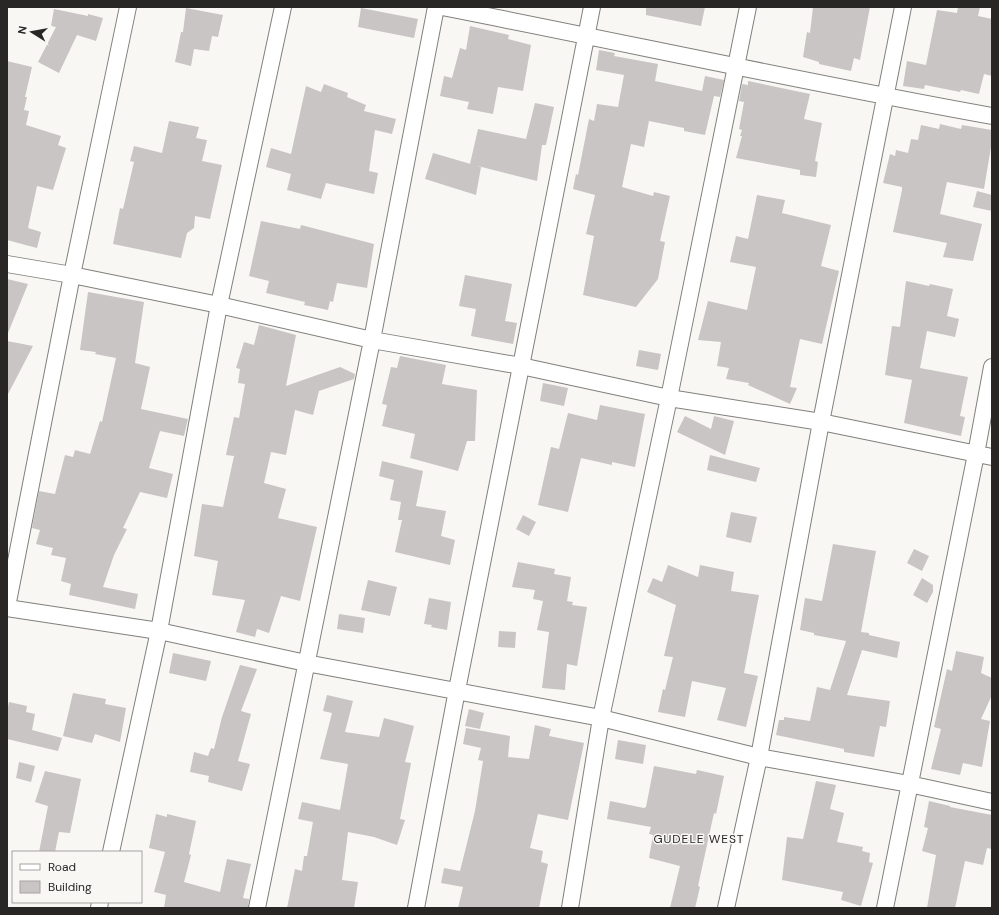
<svg xmlns="http://www.w3.org/2000/svg" width="999" height="915" font-family="'DM Sans',sans-serif">
	<rect width="100%" height="100%" fill="#f9f7f4"/>
	<!-- building -->
	<path fill="#c8c5c4" d="M 646,7 L 705,7 L 701,26 L 646,15 Z
		M 813,7 L 870,7 L 860,60 L 854,58 L 851,71 L 819,64 L 819,62 L 803,57 L 807,32 L 810,33 Z
		M 958,7 L 980,7 L 978,16 L 992,19 L 992,76 L 984,74 L 979,94 L 961,90 L 960,92 L 925,85 L 924,89 L 903,86 L 907,61 L 926,65 L 937,10 L 957,13 Z
		M 186,8 L 223,15 L 218,37 L 212,36 L 209,51 L 194,49 L 191,66 L 175,62 L 181,32 L 183,32 Z
		M 361,8 L 418,19 L 414,38 L 358,27 Z
		M 54,9 L 88,16 L 88,14 L 103,18 L 96,41 L 77,35 L 59,73 L 38,62 L 56,27 L 51,26 Z
		M 470,26 L 509,35 L 508,39 L 531,45 L 523,91 L 498,87 L 493,114 L 467,109 L 469,102 L 440,96 L 444,76 L 452,78 L 460,48 L 466,50 Z
		M 599,50 L 615,53 L 614,56 L 658,64 L 655,81 L 702,91 L 705,76 L 724,80 L 720,97 L 714,96 L 705,135 L 684,131 L 684,128 L 649,121 L 644,147 L 631,144 L 622,187 L 653,196 L 654,192 L 670,196 L 660,241 L 665,242 L 658,279 L 636,307 L 583,295 L 594,236 L 586,234 L 595,195 L 573,189 L 576,174 L 578,175 L 589,119 L 594,121 L 597,104 L 618,107 L 624,75 L 596,70 Z
		M 7,61 L 32,67 L 25,97 L 27,97 L 24,110 L 29,111 L 26,125 L 61,136 L 58,145 L 66,148 L 53,190 L 37,186 L 28,228 L 41,232 L 37,248 L 7,240 Z
		M 748,81 L 810,94 L 804,119 L 822,123 L 815,161 L 818,162 L 816,177 L 800,175 L 800,170 L 736,158 L 742,136 L 740,136 L 742,130 L 739,129 L 744,102 L 739,101 L 742,84 L 748,85 Z
		M 324,84 L 348,93 L 347,97 L 366,105 L 364,111 L 396,119 L 392,134 L 375,130 L 369,171 L 378,173 L 374,194 L 326,183 L 321,199 L 287,190 L 291,174 L 266,167 L 271,148 L 291,154 L 306,86 L 321,92 Z
		M 535,103 L 554,107 L 546,145 L 542,145 L 537,181 L 470,164 L 478,129 L 526,139 Z
		M 169,121 L 199,127 L 196,138 L 207,140 L 202,161 L 222,165 L 210,219 L 195,216 L 194,228 L 187,233 L 181,258 L 113,244 L 120,208 L 123,209 L 134,162 L 130,161 L 134,146 L 162,153 Z
		M 940,124 L 961,129 L 962,125 L 992,130 L 992,141 L 984,189 L 947,182 L 940,214 L 982,224 L 973,261 L 943,257 L 947,243 L 893,232 L 902,190 L 902,187 L 883,183 L 890,154 L 895,156 L 896,150 L 908,153 L 911,139 L 918,140 L 921,125 L 939,129 Z
		M 433,153 L 481,167 L 476,195 L 425,179 Z
		M 977,191 L 992,195 L 992,211 L 973,207 Z
		M 757,195 L 785,200 L 782,213 L 831,225 L 821,266 L 839,271 L 822,344 L 800,339 L 790,387 L 797,388 L 790,404 L 748,385 L 749,383 L 726,379 L 729,368 L 717,366 L 721,342 L 698,340 L 708,301 L 747,310 L 756,267 L 730,262 L 736,236 L 748,239 Z
		M 261,221 L 300,229 L 301,225 L 374,244 L 367,288 L 337,283 L 333,302 L 330,301 L 328,310 L 304,305 L 305,302 L 266,293 L 269,281 L 249,276 Z
		M 465,275 L 512,284 L 505,321 L 517,323 L 513,344 L 471,336 L 476,309 L 459,306 Z
		M 7,279 L 28,284 L 8,333 L 7,333 Z
		M 906,281 L 929,286 L 930,284 L 953,289 L 947,316 L 959,319 L 955,337 L 927,331 L 920,368 L 968,377 L 960,416 L 965,417 L 961,436 L 904,423 L 912,380 L 885,375 L 892,326 L 900,327 Z
		M 88,292 L 144,302 L 135,363 L 150,367 L 141,409 L 188,419 L 184,436 L 160,431 L 149,468 L 173,474 L 167,498 L 140,492 L 123,528 L 127,529 L 114,555 L 103,587 L 138,594 L 135,609 L 69,595 L 71,584 L 61,581 L 66,558 L 51,555 L 53,548 L 36,544 L 40,530 L 32,528 L 39,491 L 55,494 L 65,455 L 73,457 L 75,450 L 90,454 L 100,421 L 102,422 L 116,358 L 95,354 L 96,352 L 80,350 Z
		M 259,325 L 296,335 L 286,386 L 340,367 L 355,374 L 354,379 L 319,391 L 313,415 L 295,410 L 286,455 L 271,452 L 264,483 L 286,489 L 278,518 L 317,527 L 300,601 L 281,596 L 269,633 L 257,629 L 255,637 L 236,632 L 245,600 L 212,595 L 218,561 L 194,556 L 202,504 L 223,507 L 234,456 L 226,455 L 234,417 L 239,418 L 245,384 L 238,383 L 240,369 L 236,368 L 244,342 L 254,345 Z
		M 7,341 L 33,346 L 7,396 Z
		M 639,350 L 661,354 L 658,370 L 636,366 Z
		M 400,356 L 446,365 L 442,384 L 477,390 L 475,441 L 467,441 L 458,471 L 410,458 L 415,434 L 382,426 L 387,405 L 382,404 L 391,367 L 397,368 Z
		M 543,383 L 568,388 L 564,406 L 540,401 Z
		M 600,405 L 645,414 L 635,467 L 612,462 L 612,465 L 581,458 L 568,512 L 538,505 L 551,447 L 559,449 L 568,413 L 597,420 Z
		M 685,416 L 711,429 L 714,416 L 734,421 L 725,455 L 677,432 Z
		M 710,455 L 760,468 L 756,482 L 707,470 Z
		M 382,461 L 423,471 L 416,506 L 446,511 L 441,536 L 455,540 L 450,565 L 395,552 L 402,520 L 398,520 L 401,502 L 390,500 L 394,480 L 379,476 Z
		M 731,512 L 757,517 L 751,543 L 726,537 Z
		M 523,515 L 536,522 L 529,536 L 516,529 Z
		M 833,544 L 876,551 L 861,632 L 869,633 L 869,635 L 900,642 L 897,658 L 862,650 L 847,695 L 890,701 L 886,727 L 880,726 L 874,757 L 844,752 L 844,749 L 776,735 L 779,720 L 784,720 L 784,717 L 810,721 L 817,687 L 830,690 L 846,641 L 814,635 L 814,633 L 800,630 L 805,598 L 822,601 Z
		M 914,549 L 929,556 L 922,571 L 907,563 Z
		M 518,562 L 555,569 L 554,574 L 571,577 L 567,601 L 573,602 L 572,605 L 587,607 L 577,666 L 567,664 L 565,690 L 542,688 L 549,632 L 537,630 L 543,601 L 533,599 L 535,590 L 512,587 Z
		M 668,565 L 698,577 L 700,565 L 734,572 L 731,591 L 759,595 L 744,673 L 758,676 L 746,727 L 717,720 L 726,688 L 692,681 L 685,717 L 658,712 L 663,689 L 665,690 L 673,657 L 664,656 L 676,605 L 647,592 L 653,578 L 662,582 Z
		M 922,578 L 933,585 L 933,592 L 927,603 L 913,595 Z
		M 368,580 L 397,587 L 390,616 L 361,610 Z
		M 429,598 L 451,602 L 447,630 L 431,627 L 432,625 L 424,624 Z
		M 339,614 L 365,618 L 363,633 L 337,629 Z
		M 499,631 L 516,632 L 515,648 L 498,647 Z
		M 956,651 L 984,657 L 981,673 L 992,678 L 992,695 L 981,719 L 990,721 L 982,767 L 963,763 L 960,775 L 931,769 L 941,729 L 934,727 L 947,669 L 952,671 Z
		M 173,653 L 211,661 L 206,681 L 169,673 Z
		M 240,665 L 257,669 L 241,711 L 251,714 L 238,761 L 250,764 L 242,791 L 208,782 L 209,776 L 190,772 L 194,752 L 208,756 L 211,748 L 214,749 L 222,717 Z
		M 73,693 L 106,699 L 105,704 L 126,708 L 120,742 L 95,734 L 92,743 L 63,736 Z
		M 327,695 L 353,701 L 345,732 L 379,737 L 384,718 L 414,726 L 405,762 L 411,763 L 400,819 L 405,820 L 397,845 L 374,837 L 348,832 L 342,880 L 358,882 L 354,908 L 287,908 L 295,869 L 302,871 L 304,856 L 307,856 L 313,822 L 298,819 L 302,802 L 340,810 L 348,764 L 320,759 L 332,713 L 323,711 Z
		M 9,702 L 27,706 L 26,712 L 35,714 L 32,730 L 62,738 L 58,751 L 7,739 L 7,712 Z
		M 469,709 L 484,713 L 480,729 L 465,726 Z
		M 535,725 L 551,729 L 549,736 L 584,743 L 568,820 L 538,814 L 530,848 L 543,851 L 541,862 L 548,864 L 539,908 L 458,908 L 463,887 L 441,883 L 444,868 L 460,871 L 475,811 L 483,761 L 478,760 L 481,748 L 463,744 L 466,728 L 510,736 L 508,757 L 529,759 Z
		M 618,740 L 646,745 L 643,764 L 615,759 Z
		M 19,762 L 35,766 L 31,782 L 16,778 Z
		M 654,766 L 696,774 L 697,770 L 724,776 L 716,814 L 714,813 L 698,886 L 700,887 L 695,908 L 670,908 L 680,866 L 649,858 L 653,835 L 649,834 L 651,827 L 607,819 L 610,801 L 644,808 L 646,807 Z
		M 45,771 L 81,779 L 70,833 L 59,832 L 55,852 L 39,852 L 48,806 L 35,802 Z
		M 816,781 L 836,785 L 830,809 L 844,813 L 837,842 L 863,847 L 862,851 L 870,853 L 869,862 L 873,863 L 861,906 L 841,900 L 843,892 L 782,880 L 787,837 L 803,839 Z
		M 929,801 L 950,806 L 950,807 L 992,815 L 992,849 L 987,848 L 983,865 L 965,861 L 955,908 L 927,908 L 936,855 L 922,851 L 928,828 L 924,827 Z
		M 156,814 L 167,817 L 167,814 L 196,821 L 189,854 L 191,855 L 184,882 L 220,892 L 227,859 L 251,864 L 243,898 L 249,899 L 248,908 L 164,908 L 166,895 L 154,892 L 165,852 L 149,848 Z"/>
	<g fill="none" stroke-linecap="round" stroke-linejoin="round">
		<defs>
			<path id="minor" d="M 442,7 C 626,43 808,83 992,116
				M 7,264 L 72,275 L 219,305 L 372,340 L 521,366 L 669,398 L 821,422 L 992,457
				M 7,607 L 72,275 L 128,7
				M 7,608 L 159,631 L 306,663 L 601,718 L 759,757 L 909,784 L 992,802
				M 111,852 L 159,631 L 219,305 L 283,7
				M 99,908 L 100,902
				M 257,908 L 372,340 L 436,7
				M 416,908 L 457,690 L 592,7
				M 570,908 L 601,718 L 669,398 L 748,7
				M 726,908 L 759,757 L 821,422 L 903,7
				M 885,908 L 976,454 L 992,367"/>
		</defs>
		<!-- minor casing -->
		<use href="#minor" stroke="#81807d" stroke-width="18"/>
		<!-- minor -->
		<use href="#minor" stroke="#fff" stroke-width="16"/>
	</g>
	<g text-anchor="middle" dominant-baseline="central" stroke-width="3" stroke-linejoin="round" paint-order="stroke">
		<!-- neighbourhood labels -->
		<g font-size="12" letter-spacing="1" fill="#282726" stroke="#f9f7f4">
			<text x="699" y="839">GUDELE WEST</text>
		</g>
	</g>
	<!-- border -->
	<rect width="999" height="915" fill="none" stroke="#282726" stroke-width="16"/>
	<!-- legend -->
	<rect x="12" y="851" width="130" height="52" fill="#f9f7f4" stroke="#a5a4a2"/>
	<rect x="20" y="864" width="20" height="6" fill="#ffffff" stroke="#a5a4a2"/>
	<text x="48" y="871" font-size="12" fill="#282726">Road</text>
	<rect x="20" y="881" width="20" height="12" fill="#c8c5c4" stroke="#a5a4a2"/>
	<text x="48" y="891" font-size="12" fill="#282726">Building</text>
	<!-- north arrow -->
	<g transform="translate(32 32) rotate(281)" stroke="#f9f7f4" stroke-width="3" paint-order="stroke">
	<path d="M0-3L7 15L0 10L-7 15Z" fill="#282726"/>
	<text y="-6" font-size="11" font-weight="bold" text-anchor="middle" fill="#282726">N</text>
	</g>
</svg>
